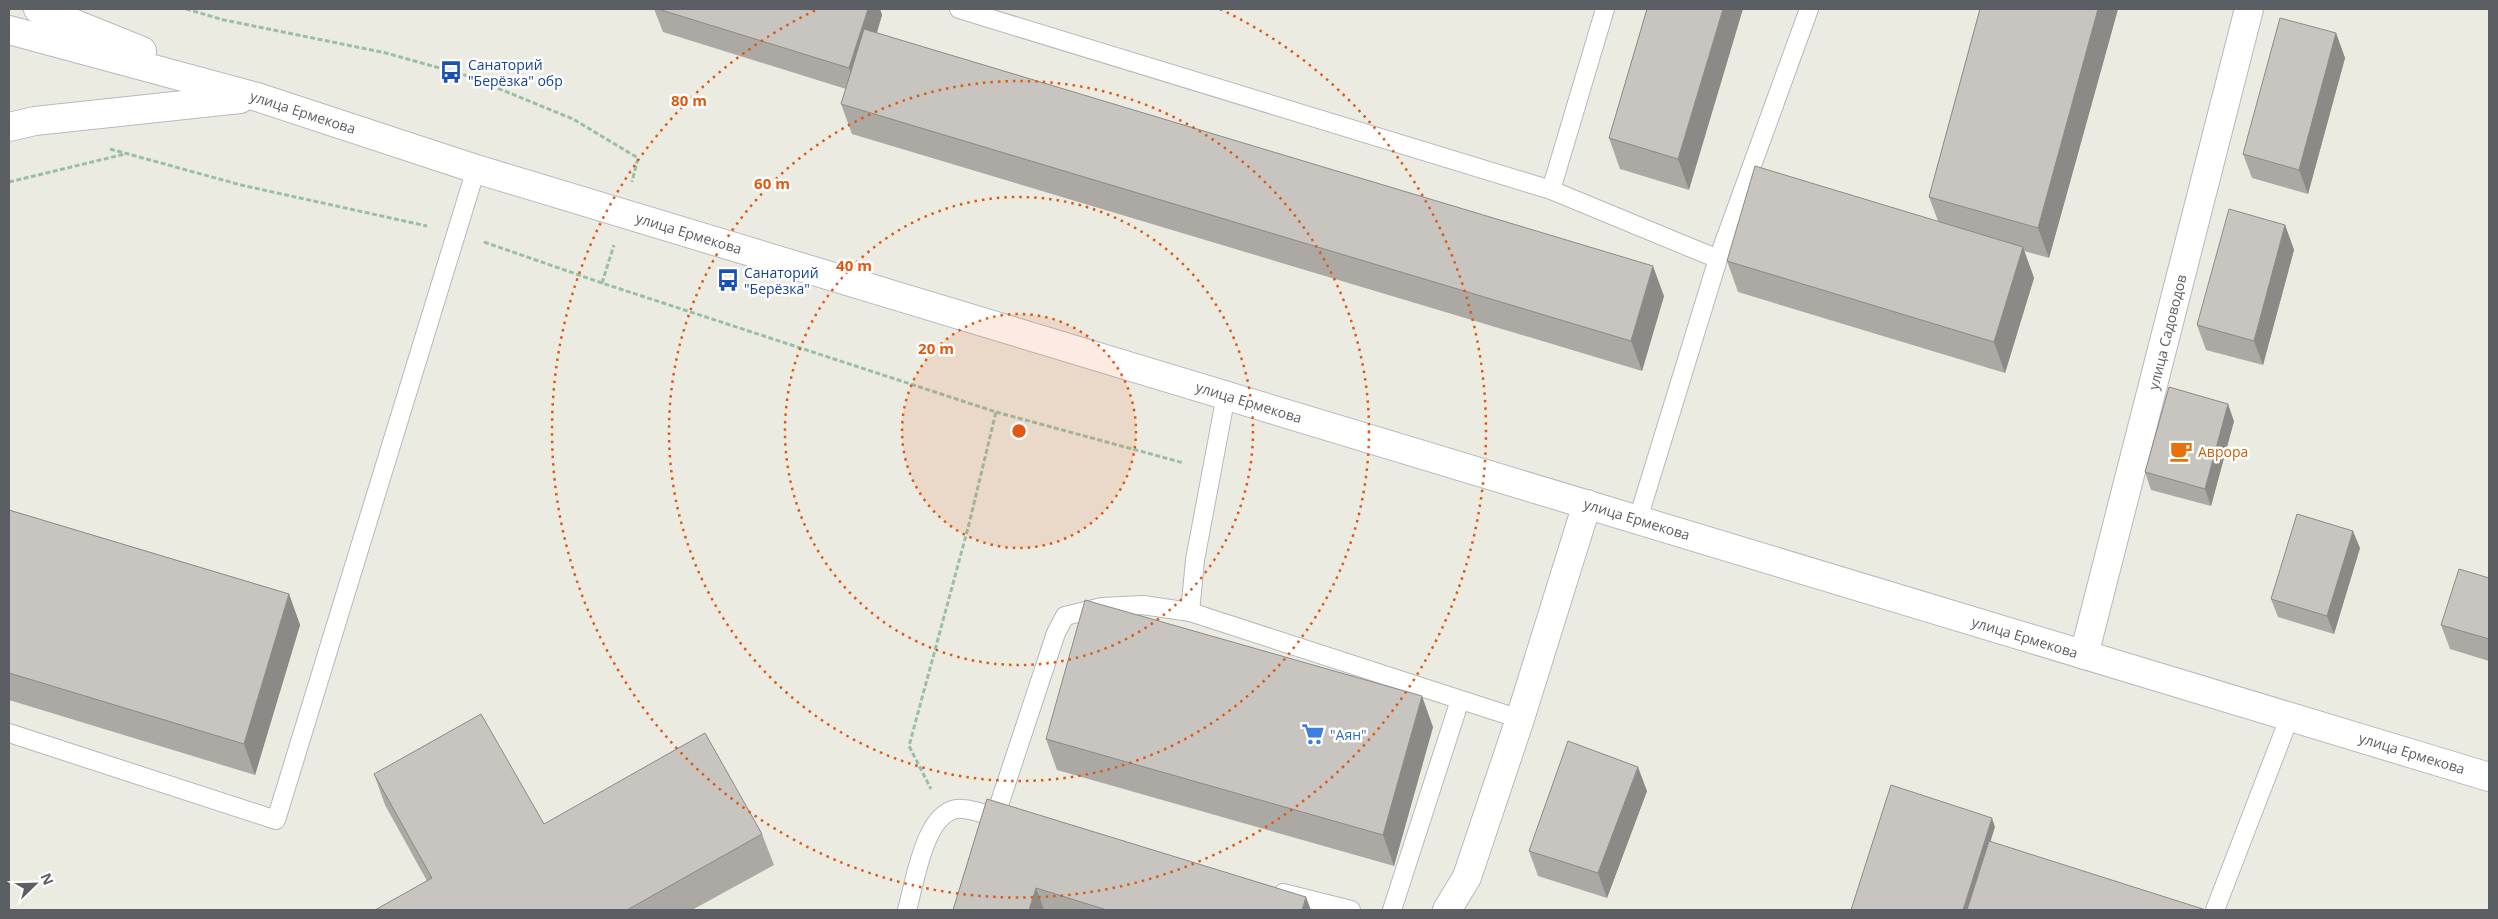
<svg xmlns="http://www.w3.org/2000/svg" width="2498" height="919" font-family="'Open Sans',sans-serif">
	<rect width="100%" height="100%" fill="#ecebe2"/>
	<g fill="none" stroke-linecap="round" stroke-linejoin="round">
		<defs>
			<path id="lane" d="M 959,9 L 1551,190
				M 1605,9 L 1551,190 L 1718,259 L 1638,519
				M 1718,259 L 1809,9
				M 1226,395 L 1195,560 L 1190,612 L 1520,719
				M 9,733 L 276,820 L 476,169
				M 995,817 L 1056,633 L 1065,616 L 1102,607 L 1143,605 L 1190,612
				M 1283,893 L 1351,910
				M 907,910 C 915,883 925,805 963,809 C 976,810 991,816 1004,820
				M 1392,910 L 1460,700
				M 2215,910 L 2290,716"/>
			<path id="street" d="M 2084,655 L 2249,9
				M 1447,910 L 1467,877 L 1520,719 L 1587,504"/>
			<path id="secondary" d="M 38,9 L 142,51
				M 9,30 L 257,97 L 476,169 L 2489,777
				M 9,127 L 35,121 L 240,99"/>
		</defs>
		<!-- lane casing -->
		<use href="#lane" stroke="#b5b8bc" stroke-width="20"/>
		<!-- street casing -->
		<use href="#street" stroke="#b5b8bc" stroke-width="30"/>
		<!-- secondary casing -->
		<use href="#secondary" stroke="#b6b9be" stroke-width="30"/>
		<!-- path -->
		<path stroke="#99c0a6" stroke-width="3" stroke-dasharray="5 2.5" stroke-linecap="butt" d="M 186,9 L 224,20 L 386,53 L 468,76 L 573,119 L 638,158 L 632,182
			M 110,149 L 241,185 L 427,226
			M 9,182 L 125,154
			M 484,242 L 602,283 L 996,412 L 968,528 L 909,746 L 931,789
			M 602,283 L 614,245
			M 996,412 L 1184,463"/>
		<!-- lane -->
		<use href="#lane" stroke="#fff" stroke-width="18"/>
		<!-- street -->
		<use href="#street" stroke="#fff" stroke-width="28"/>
		<!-- secondary -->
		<use href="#secondary" stroke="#fff" stroke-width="28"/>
	</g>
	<!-- wall -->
	<path fill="#aca9a5" d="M 654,9 L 880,9 L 882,15 L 877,33 L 1664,296 L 1642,371 L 852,134 L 841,104 L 846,89 L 663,32 Z
		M 1647,9 L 1689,190 L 1620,169 L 1609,138 Z
		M 1980,9 L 2118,9 L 2049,258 L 2024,251 L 2034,278 L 2005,373 L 1738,292 L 1727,261 L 1938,221 L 1929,197 Z
		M 2336,33 L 2345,58 L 2308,194 L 2252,178 L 2243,154 Z
		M 2285,225 L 2294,250 L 2263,365 L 2206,350 L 2197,325 Z
		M 2234,421 L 2211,506 L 2151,490 L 2145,472 Z
		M 9,510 L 289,594 L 300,625 L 255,775 L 9,700 Z
		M 2360,548 L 2334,634 L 2278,617 L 2271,599 Z
		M 2489,578 L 2489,661 L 2450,649 L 2441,625 Z
		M 1433,727 L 1394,866 L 1057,770 L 1046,739 Z
		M 374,774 L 544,824 L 762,834 L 774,865 L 692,910 L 375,910 L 427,881 L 385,805 Z
		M 1647,791 L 1607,898 L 1538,876 L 1529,851 Z
		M 987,799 L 1311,910 L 953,910 Z"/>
	<!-- shaded-wall -->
	<path fill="#8c8a86" d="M 868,9 L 880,9 L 882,15 L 858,93 L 849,68 Z
		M 1723,9 L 1743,9 L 1689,190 L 1678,159 Z
		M 2098,9 L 2118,9 L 2049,258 L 2038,228 Z
		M 2336,33 L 2345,58 L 2308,194 L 2299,170 Z
		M 2285,225 L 2294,250 L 2263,365 L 2254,341 Z
		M 2023,247 L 2034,278 L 2005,373 L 1994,342 Z
		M 1653,266 L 1664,296 L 1642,371 L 1631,341 Z
		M 2228,404 L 2234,421 L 2211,506 L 2205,489 Z
		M 2353,531 L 2360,548 L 2334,634 L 2327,616 Z
		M 289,594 L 300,625 L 255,775 L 244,744 Z
		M 1422,696 L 1433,727 L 1394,866 L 1383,835 Z
		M 1638,767 L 1647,791 L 1607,898 L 1598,873 Z
		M 1992,818 L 1995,827 L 1969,910 L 1963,910 Z
		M 1036,888 L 1044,910 L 1029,910 Z
		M 1306,897 L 1311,910 L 1302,910 Z"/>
	<!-- building -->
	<path fill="#c8c5c0" stroke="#8c8a86" d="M 658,9 L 868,9 L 849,68 Z
		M 1647,9 L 1723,9 L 1678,159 L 1609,138 Z
		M 1980,9 L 2098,9 L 2038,228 L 1929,197 Z
		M 2280,18 L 2336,33 L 2299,170 L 2243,154 Z
		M 864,29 L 1653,266 L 1631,341 L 841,104 Z
		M 1755,166 L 2023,247 L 1994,342 L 1727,261 Z
		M 2229,209 L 2285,225 L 2254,341 L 2197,325 Z
		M 2169,387 L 2228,404 L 2205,489 L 2145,472 Z
		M 9,510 L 289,594 L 244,744 L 9,673 Z
		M 2297,514 L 2353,531 L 2327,616 L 2271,599 Z
		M 2459,569 L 2489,578 L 2489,639 L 2441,625 Z
		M 1085,600 L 1422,696 L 1383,835 L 1046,739 Z
		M 481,714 L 544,824 L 705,733 L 762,834 L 627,910 L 375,910 L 432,878 L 374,774 Z
		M 1568,741 L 1638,767 L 1598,873 L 1529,851 Z
		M 1891,785 L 1992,818 L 1963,910 L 1851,910 Z
		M 987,799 L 1306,897 L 1302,910 L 1107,910 L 1036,888 L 1029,910 L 953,910 Z
		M 1989,841 L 2206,910 L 1967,910 Z"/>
	<!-- distance rings -->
	<circle cx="1019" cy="431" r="117" fill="#e15910" fill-opacity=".12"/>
	<g fill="none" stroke="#e15910" stroke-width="2.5" stroke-dasharray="2.5 5">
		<circle cx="1019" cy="431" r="117"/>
		<circle cx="1019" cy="431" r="234"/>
		<circle cx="1019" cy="431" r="350"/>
		<path d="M1220 9A467 467 0 1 1 818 9"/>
	</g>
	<!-- icons -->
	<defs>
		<symbol id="bus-bare" viewBox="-9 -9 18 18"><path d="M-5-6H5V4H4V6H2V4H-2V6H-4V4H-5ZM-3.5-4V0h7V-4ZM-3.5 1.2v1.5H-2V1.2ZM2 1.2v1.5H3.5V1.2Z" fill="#1a4fb4" stroke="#fff" stroke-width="2.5" paint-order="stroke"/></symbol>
		<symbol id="cafe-bare" viewBox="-9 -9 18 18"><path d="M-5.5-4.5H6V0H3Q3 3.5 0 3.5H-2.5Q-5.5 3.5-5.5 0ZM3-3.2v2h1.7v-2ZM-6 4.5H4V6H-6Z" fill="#e8710a" stroke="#fff" stroke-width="2.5" paint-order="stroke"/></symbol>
		<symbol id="supermarket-bare" viewBox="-9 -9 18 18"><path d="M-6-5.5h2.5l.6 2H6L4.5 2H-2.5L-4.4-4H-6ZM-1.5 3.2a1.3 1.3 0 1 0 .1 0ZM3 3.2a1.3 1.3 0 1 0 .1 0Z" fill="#3f7fe0" stroke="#fff" stroke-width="2.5" paint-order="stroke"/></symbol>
	</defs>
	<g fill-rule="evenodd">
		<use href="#bus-bare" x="435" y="56" width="32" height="32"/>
		<use href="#bus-bare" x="712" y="264" width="32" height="32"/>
		<use href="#cafe-bare" x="2165" y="435" width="32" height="32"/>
		<use href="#supermarket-bare" x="1297" y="718" width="32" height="32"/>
	</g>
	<g text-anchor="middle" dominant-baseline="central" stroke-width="5" stroke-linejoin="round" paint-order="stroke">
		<!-- transit labels -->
		<g font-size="14" fill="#164399" stroke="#fff" text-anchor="start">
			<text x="468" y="64">Санаторий<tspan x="468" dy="16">"Берёзка" обр</tspan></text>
			<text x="744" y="272">Санаторий<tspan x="744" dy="16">"Берёзка"</tspan></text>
		</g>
		<!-- street labels -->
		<g font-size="14" fill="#5b5e62" stroke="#fff">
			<text transform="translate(303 112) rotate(18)">улица Ермекова</text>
			<text transform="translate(689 233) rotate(17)">улица Ермекова</text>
			<text transform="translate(2167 332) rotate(-76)">улица Садоводов</text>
			<text transform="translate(1249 402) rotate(17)">улица Ермекова</text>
			<text transform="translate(1637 519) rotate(17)">улица Ермекова</text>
			<text transform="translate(2025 637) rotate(17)">улица Ермекова</text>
			<text transform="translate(2412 753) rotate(17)">улица Ермекова</text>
		</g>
		<!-- food labels -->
		<g font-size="14" fill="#c56008" stroke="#fff" text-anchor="start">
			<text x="2198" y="451">Аврора</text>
		</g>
		<!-- shop labels -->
		<g font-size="14" fill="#366cbe" stroke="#fff" text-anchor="start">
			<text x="1330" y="734">"Аян"</text>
		</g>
	</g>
	<circle cx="1019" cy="431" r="8" fill="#e15910" stroke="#fff" stroke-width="2.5"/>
	<g font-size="15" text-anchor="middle" font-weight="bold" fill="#e15910" stroke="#fff" stroke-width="5" stroke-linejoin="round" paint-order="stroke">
		<text x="689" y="106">80 m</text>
		<text x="772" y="189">60 m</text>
		<text x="854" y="271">40 m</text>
		<text x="936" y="354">20 m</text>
	</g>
	<!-- border -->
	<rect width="2498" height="919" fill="none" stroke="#5b5e62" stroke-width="20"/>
	<!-- north arrow -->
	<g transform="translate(35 884) rotate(67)" stroke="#ffffff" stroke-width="4" paint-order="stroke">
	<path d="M0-4L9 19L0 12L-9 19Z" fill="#5b5e62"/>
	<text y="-8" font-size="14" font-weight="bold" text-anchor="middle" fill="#5b5e62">N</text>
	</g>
</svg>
